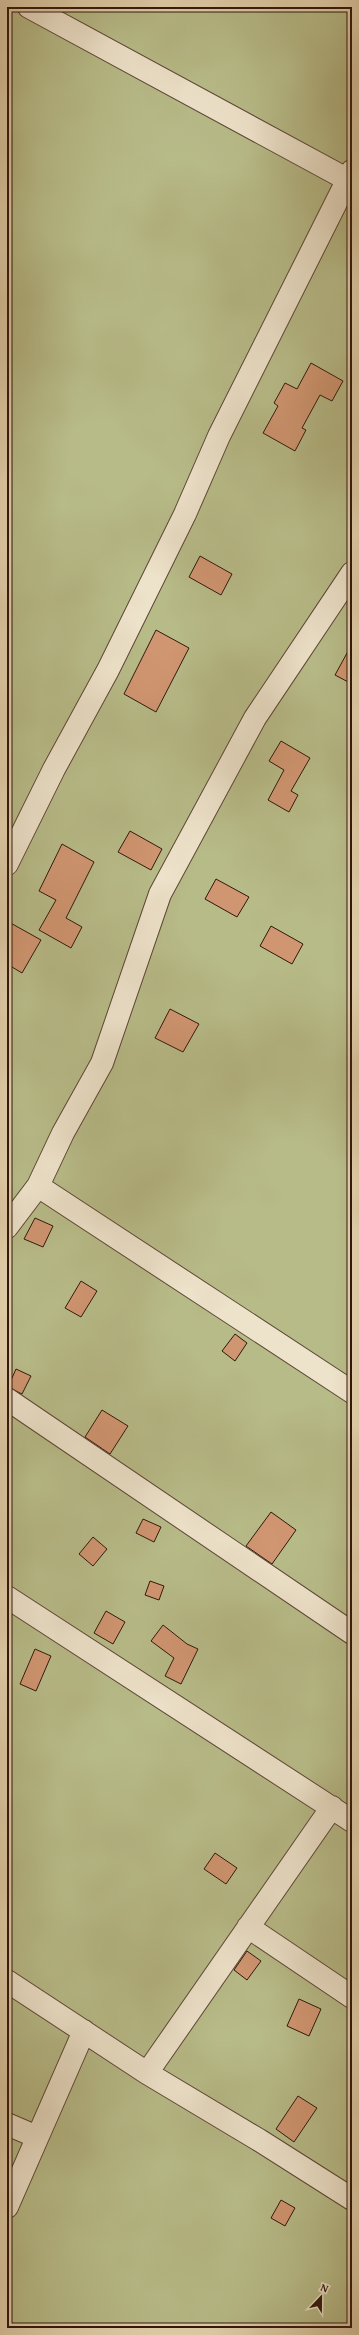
<svg xmlns="http://www.w3.org/2000/svg" width="359" height="2335" font-family="'Gentium Book Plus',serif">
	<rect width="100%" height="100%" fill="#e4d2ae"/>
	<filter id="stains"><feTurbulence type="fractalNoise" baseFrequency=".005" numOctaves="4"/><feColorMatrix values="0 0 0 0 .2 0 0 0 0 .09 0 0 0 0 .02 0 0 0 .5 -.17"/></filter>
	<radialGradient id="worn" r=".72"><stop offset=".6" stop-color="#630" stop-opacity="0"/><stop offset="1" stop-color="#630" stop-opacity=".3"/></radialGradient>
	<!-- green -->
	<path fill="#b7bb88" stroke="#74694a" d="M 7,7 L 352,7 L 352,2328 L 7,2328 Z"/>
	<!-- building -->
	<path fill="#d09671" stroke="#30170d" d="M 311,363 L 343,381 L 332,401 L 320,395 L 302,428 L 306,430 L 295,451 L 263,433 L 278,406 L 274,403 L 285,383 L 297,389 Z
		M 200,556 L 232,574 L 221,595 L 189,577 Z
		M 156,630 L 189,648 L 156,712 L 124,694 Z
		M 352,644 L 352,684 L 335,675 Z
		M 281,741 L 310,758 L 291,791 L 298,795 L 289,812 L 268,800 L 284,770 L 269,761 Z
		M 130,831 L 162,849 L 151,870 L 118,852 Z
		M 62,844 L 94,862 L 66,918 L 82,927 L 71,948 L 39,930 L 56,900 L 39,891 Z
		M 216,879 L 249,897 L 237,917 L 205,899 Z
		M 7,921 L 41,940 L 22,973 L 7,964 Z
		M 271,926 L 303,944 L 292,964 L 260,946 Z
		M 170,1009 L 199,1024 L 183,1052 L 155,1038 Z
		M 35,1218 L 53,1226 L 43,1247 L 24,1239 Z
		M 81,1281 L 97,1291 L 81,1317 L 65,1308 Z
		M 235,1334 L 247,1343 L 235,1361 L 222,1351 Z
		M 16,1369 L 31,1376 L 22,1394 L 8,1387 Z
		M 102,1410 L 128,1426 L 110,1454 L 85,1437 Z
		M 271,1512 L 296,1530 L 272,1564 L 246,1546 Z
		M 143,1519 L 161,1527 L 154,1542 L 136,1533 Z
		M 93,1537 L 107,1549 L 93,1566 L 79,1554 Z
		M 150,1581 L 164,1586 L 159,1600 L 145,1595 Z
		M 106,1611 L 125,1622 L 113,1644 L 94,1633 Z
		M 163,1625 L 187,1644 L 198,1649 L 181,1684 L 165,1676 L 174,1658 L 151,1641 Z
		M 35,1649 L 51,1656 L 36,1691 L 20,1684 Z
		M 215,1853 L 237,1868 L 226,1884 L 204,1869 Z
		M 247,1951 L 261,1961 L 247,1980 L 234,1970 Z
		M 299,1999 L 321,2009 L 309,2036 L 287,2026 Z
		M 298,2096 L 317,2108 L 294,2142 L 276,2129 Z
		M 281,2200 L 295,2208 L 285,2226 L 271,2218 Z"/>
	<g fill="none" stroke-linecap="round" stroke-linejoin="round">
		<defs>
			<path id="minor" d="M 29,7 L 352,182
				M 7,864 L 54,769 L 108,670 L 185,514 L 219,436 L 352,171
				M 38,1186 L 352,1392
				M 7,1227 L 38,1186 L 63,1133 L 102,1063 L 160,894 L 255,718 L 352,573
				M 7,1399 L 352,1633
				M 7,1597 L 352,1821
				M 248,1927 L 352,1997
				M 7,1981 L 147,2073 L 259,2140 L 352,2199
				M 147,2073 L 332,1807
				M 7,2124 L 37,2137
				M 7,2207 L 84,2031"/>
		</defs>
		<!-- minor casing -->
		<use href="#minor" stroke="#5d4635" stroke-width="24"/>
		<!-- minor -->
		<use href="#minor" stroke="#ede2ca" stroke-width="22"/>
	</g>
	<!-- margin -->
	<rect width="359" height="2335" fill="none" stroke="#e4d2ae" stroke-width="24"/>
	<rect x="8" y="8" width="343" height="2319" fill="none" stroke="#30170d" stroke-width="2"/>
	<rect x="12" y="12" width="335" height="2311" fill="none" stroke="#30170d"/>
	<!-- north arrow -->
	<g transform="translate(321 2297) rotate(22)" stroke="#ede2ca" stroke-width="3" paint-order="stroke">
	<path d="M0-3L7 15L0 10L-7 15Z" fill="#30170d"/>
	<text y="-6" font-size="11" font-weight="bold" text-anchor="middle" fill="#30170d">N</text>
	</g>
	<rect width="100%" height="100%" filter="url(#stains)"/>
	<rect width="100%" height="100%" fill="url(#worn)"/>
</svg>
